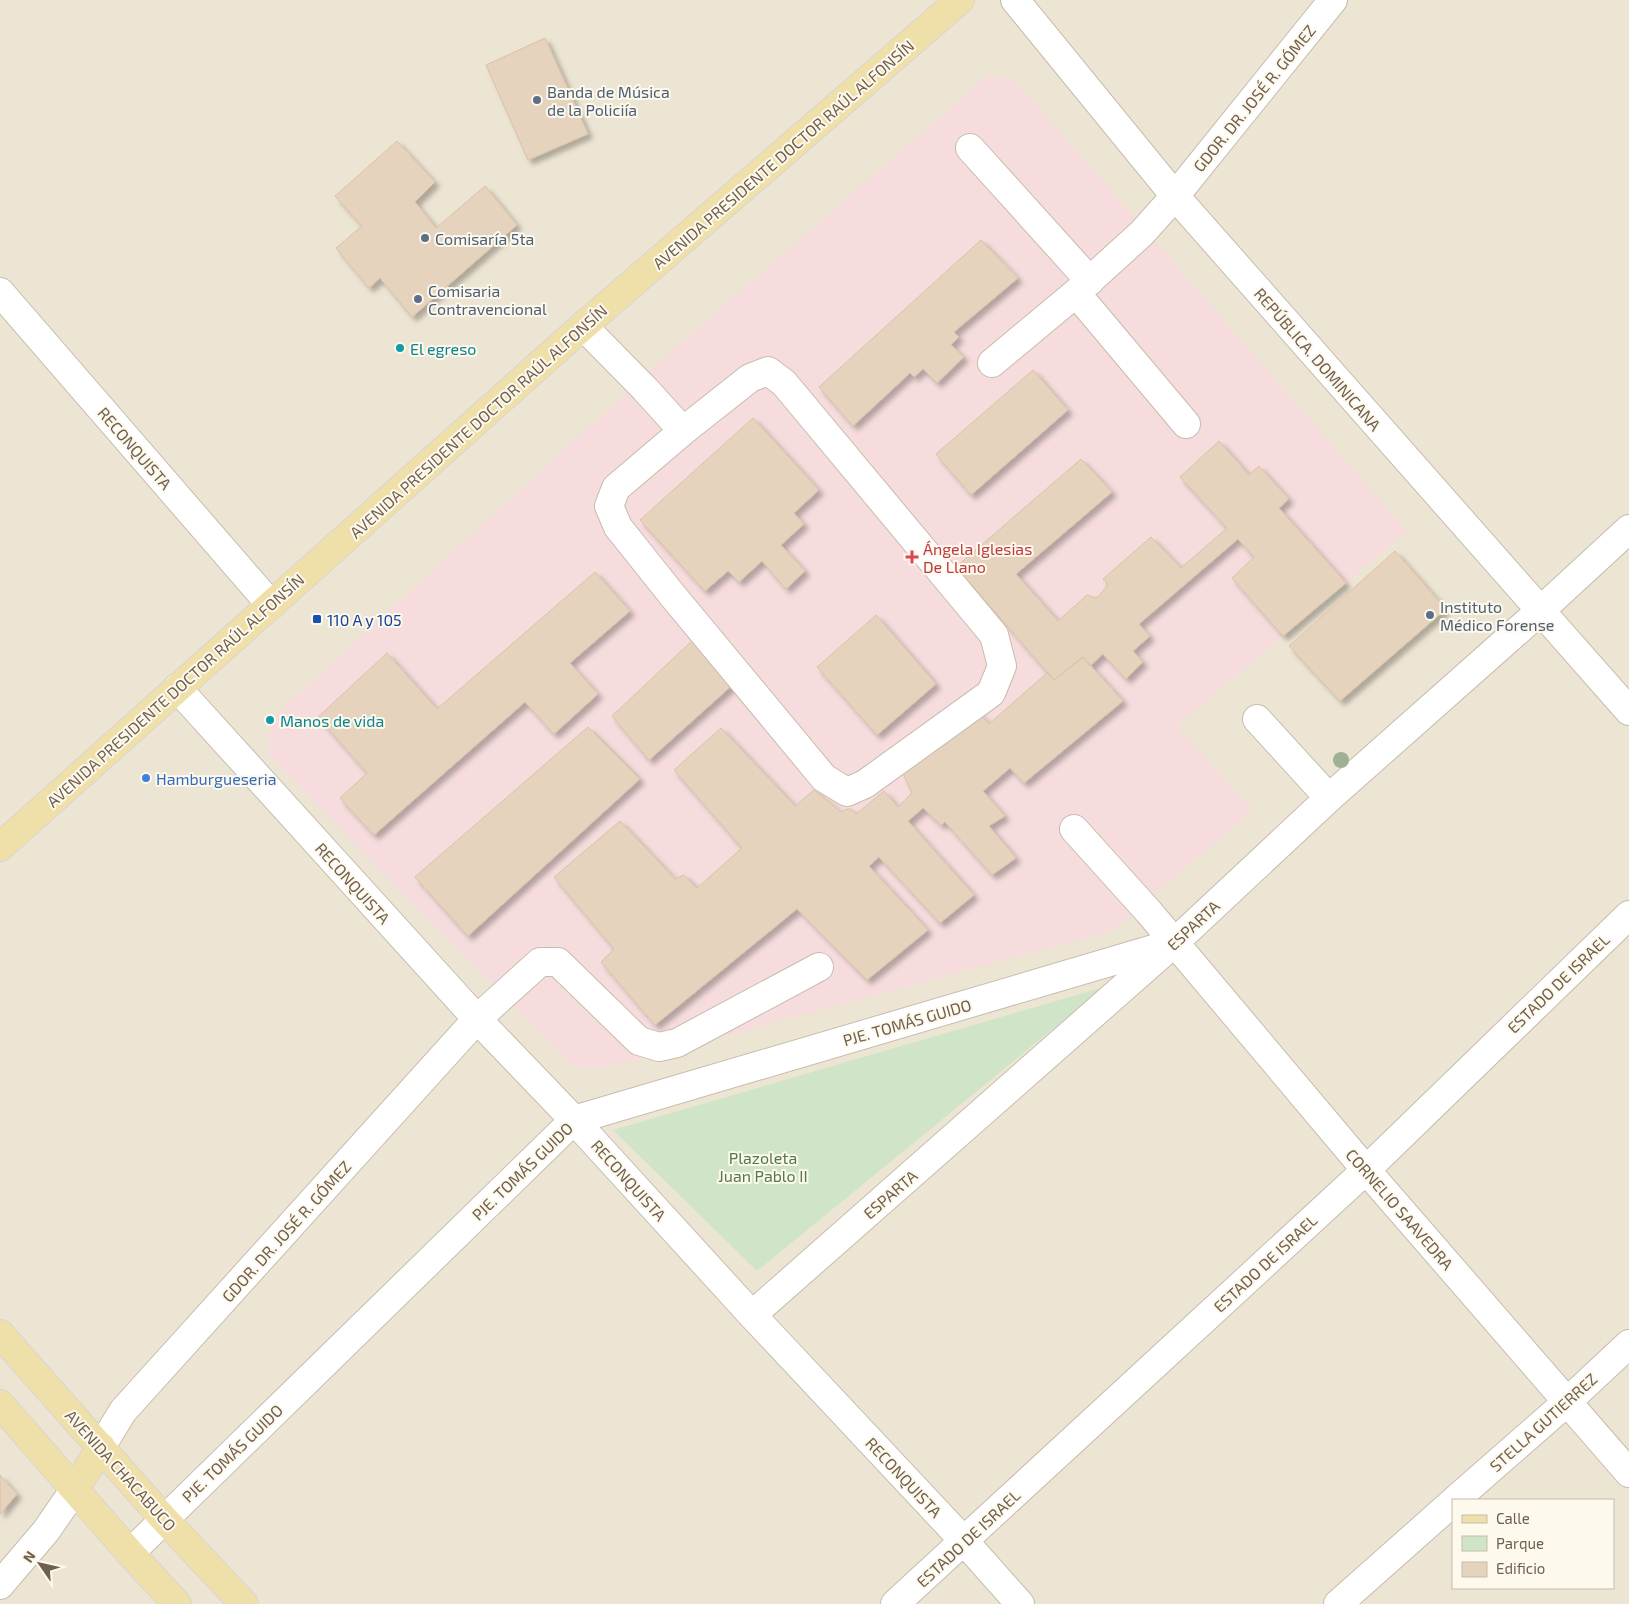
<svg xmlns="http://www.w3.org/2000/svg" width="1629" height="1604" font-family="'Exo 2',sans-serif">
	<defs>
		<filter id="shadow"><feDropShadow dx="4.5" dy="4.5" stdDeviation="2.5" flood-color="#0004"/></filter>
	</defs>
	<rect width="100%" height="100%" fill="#f9f5e7"/>
	<!-- residential -->
	<path fill="#ede5d4" fill-rule="evenodd" d="M 0,0 L 1629,0 L 1629,1604 L 0,1604 ZM 1453,1500 L 1613,1500 L 1613,1588 L 1453,1588 Z"/>
	<!-- medical -->
	<path fill="#f6dcdc" d="M 987,76 L 1014,79 L 1407,531 L 1177,726 L 1253,810 L 1114,930 L 611,1067 L 573,1067 L 268,755 L 270,720 L 665,357 Z"/>
	<!-- green -->
	<path fill="#d0e5c8" d="M 1104,987 L 757,1271 L 613,1130 Z"/>
	<!-- building -->
	<path fill="#e6d3be" stroke="#dcc1a5" filter="url(#shadow)" d="M 545,38 L 588,134 L 528,160 L 486,65 Z
		M 397,141 L 435,182 L 415,202 L 436,228 L 485,186 L 517,225 L 412,317 L 380,278 L 369,288 L 336,248 L 362,226 L 335,196 Z
		M 981,240 L 1018,278 L 954,332 L 959,337 L 951,345 L 964,357 L 937,383 L 923,369 L 914,377 L 910,373 L 853,426 L 819,387 Z
		M 1033,370 L 1068,410 L 971,495 L 936,454 Z
		M 753,418 L 819,490 L 794,513 L 804,524 L 781,545 L 805,571 L 786,589 L 762,561 L 739,582 L 728,571 L 705,591 L 640,520 Z
		M 1219,441 L 1249,475 L 1259,466 L 1289,499 L 1279,508 L 1346,583 L 1283,636 L 1232,578 L 1254,557 L 1238,539 L 1139,624 L 1150,636 L 1133,651 L 1143,662 L 1126,679 L 1103,654 L 1090,666 L 1083,657 L 1054,680 L 956,567 L 1081,459 L 1112,492 L 1016,574 L 1058,621 L 1087,595 L 1095,598 L 1098,597 L 1107,586 L 1106,582 L 1103,579 L 1151,537 L 1181,568 L 1227,528 L 1180,477 Z
		M 1395,551 L 1446,609 L 1340,701 L 1289,646 Z
		M 595,572 L 630,611 L 570,663 L 598,694 L 554,734 L 525,702 L 374,835 L 340,798 L 367,773 L 318,717 L 387,653 L 437,709 Z
		M 876,615 L 936,684 L 877,735 L 817,667 Z
		M 696,637 L 738,680 L 649,760 L 612,716 Z
		M 1083,657 L 1123,701 L 1024,783 L 1010,768 L 983,791 L 1005,816 L 989,826 L 1016,858 L 992,875 L 945,822 L 941,825 L 923,808 L 908,821 L 974,895 L 940,923 L 879,857 L 869,866 L 928,930 L 867,980 L 797,909 L 655,1025 L 601,962 L 614,949 L 554,877 L 620,821 L 675,879 L 684,875 L 697,888 L 742,848 L 674,770 L 721,728 L 795,806 L 814,790 L 841,812 L 847,809 L 851,809 L 856,814 L 884,791 L 898,807 L 912,793 L 903,773 L 977,711 L 989,724 L 1047,673 L 1054,680 Z
		M 588,727 L 640,779 L 468,936 L 415,877 Z
		M 0,1475 L 17,1494 L 0,1514 Z"/>
	<g fill="none" stroke-linecap="round" stroke-linejoin="round">
		<defs>
			<path id="minor" d="M 1015,0 L 1175,196 L 1629,711
				M 970,148 L 1090,281
				M 0,292 L 271,605
				M 1076,293 L 1186,424
				M 583,326 L 645,389 L 683,431 L 616,488 L 609,506 L 618,527 L 673,596 L 824,778 L 847,792 L 865,784 L 991,693 L 1002,666 L 994,635 L 784,383 L 768,371 L 750,378 L 683,431
				M 992,363 L 1076,293 L 1142,233 L 1175,196 L 1333,0
				M 177,688 L 477,1019 L 574,1120 L 752,1315 L 964,1541 L 1020,1604
				M 1257,719 L 1329,798
				M 1074,829 L 1148,911 L 1366,1170 L 1629,1473
				M 752,1315 L 1174,943 L 1329,798 L 1540,611 L 1629,529
				M 101,1447 L 123,1411 L 477,1019 L 540,962 L 558,962 L 639,1041 L 659,1047 L 677,1043 L 819,967
				M 1455,1500 L 1567,1402 L 1629,1344
				M 130,1553 L 574,1120 L 1174,943
				M 0,1585 L 46,1531 L 75,1489
				M 895,1604 L 1366,1170 L 1629,915
				M 1338,1604 L 1453,1502"/>
			<path id="major" d="M 0,847 L 574,334 L 960,0
				M 0,1334 L 164,1519 L 244,1604
				M 0,1404 L 130,1553 L 177,1604
				M 75,1489 L 101,1447"/>
		</defs>
		<!-- minor casing -->
		<use href="#minor" stroke="#c7bcad" stroke-width="30"/>
		<!-- major casing -->
		<use href="#major" stroke="#dad5d1" stroke-width="30"/>
		<!-- minor -->
		<use href="#minor" stroke="#fff" stroke-width="28"/>
		<!-- major -->
		<use href="#major" stroke="#efdfa9" stroke-width="28"/>
	</g>
	<!-- trees -->
	<circle fill="#9eb192" cx="1341" cy="760" r="8"/>
	<!-- markers -->
	<g fill="#5c6f8a" stroke="#fdf9ed" stroke-width="2">
		<circle cx="537" cy="100" r="5"/>
		<circle cx="425" cy="238" r="5"/>
		<circle cx="418" cy="299" r="5"/>
		<circle cx="1430" cy="615" r="5"/>
	</g>
	<g fill="#0f9aa8" stroke="#fdf9ed" stroke-width="2">
		<circle cx="400" cy="348" r="5"/>
		<circle cx="270" cy="720" r="5"/>
	</g>
	<path fill="#e0444e" stroke="#fdf9ed" stroke-width="2" d="M909.5 549.5h5v5h5v5h-5v5h-5v-5h-5v-5h5z"/>
	<rect fill="#1a4fb4" stroke="#fdf9ed" stroke-width="2" x="312" y="614" width="10" height="10" rx="2.5"/>
	<circle fill="#3f7fe0" stroke="#fdf9ed" stroke-width="2" cx="146" cy="778" r="5"/>
	<g text-anchor="middle" dominant-baseline="central" stroke-width="4" stroke-linejoin="round" paint-order="stroke">
		<!-- service labels -->
		<g font-size="16" fill="#4e5e75" stroke="#fdf9ed" text-anchor="start">
			<text x="547" y="91">Banda de Música<tspan x="547" dy="18">de la Policiía</tspan></text>
			<text x="435" y="238">Comisaría 5ta</text>
			<text x="428" y="290">Comisaria<tspan x="428" dy="18">Contravencional</tspan></text>
			<text x="1440" y="606">Instituto<tspan x="1440" dy="18">Médico Forense</tspan></text>
		</g>
		<!-- street labels -->
		<g font-size="16" fill="#705f4f" stroke="#fdf9ed">
			<text transform="translate(1254 98) rotate(-51)">GDOR. DR. JOSÉ R. GÓMEZ</text>
			<text transform="translate(783 154) rotate(-41)">AVENIDA PRESIDENTE DOCTOR RAÚL ALFONSÍN</text>
			<text transform="translate(1318 359) rotate(49)">REPÚBLICA. DOMINICANA</text>
			<text transform="translate(478 421) rotate(-42)">AVENIDA PRESIDENTE DOCTOR RAÚL ALFONSÍN</text>
			<text transform="translate(135 448) rotate(49)">RECONQUISTA</text>
			<text transform="translate(175 690) rotate(-42)">AVENIDA PRESIDENTE DOCTOR RAÚL ALFONSÍN</text>
			<text transform="translate(353 883) rotate(48)">RECONQUISTA</text>
			<text transform="translate(1193 925) rotate(-43)">ESPARTA</text>
			<text transform="translate(1558 983) rotate(-44)">ESTADO DE ISRAEL</text>
			<text transform="translate(907 1022) rotate(-16)">PJE. TOMÁS GUIDO</text>
			<text transform="translate(522 1171) rotate(-44)">PJE. TOMÁS GUIDO</text>
			<text transform="translate(629 1180) rotate(48)">RECONQUISTA</text>
			<text transform="translate(890 1194) rotate(-41)">ESPARTA</text>
			<text transform="translate(1400 1209) rotate(49)">CORNELIO SAAVEDRA</text>
			<text transform="translate(286 1231) rotate(-48)">GDOR. DR. JOSÉ R. GÓMEZ</text>
			<text transform="translate(1265 1263) rotate(-43)">ESTADO DE ISRAEL</text>
			<text transform="translate(1543 1422) rotate(-42)">STELLA GUTIERREZ</text>
			<text transform="translate(232 1453) rotate(-44)">PJE. TOMÁS GUIDO</text>
			<text transform="translate(121 1470) rotate(48)">AVENIDA CHACABUCO</text>
			<text transform="translate(904 1477) rotate(47)">RECONQUISTA</text>
			<text transform="translate(968 1538) rotate(-43)">ESTADO DE ISRAEL</text>
		</g>
		<!-- culture labels -->
		<g font-size="16" fill="#0d838f" stroke="#fdf9ed" text-anchor="start">
			<text x="410" y="348">El egreso</text>
			<text x="280" y="720">Manos de vida</text>
		</g>
		<!-- health labels -->
		<g font-size="16" fill="#be3a42" stroke="#fdf9ed" text-anchor="start">
			<text x="923" y="548">Ángela Iglesias<tspan x="923" dy="18">De Llano</tspan></text>
		</g>
		<!-- transit labels -->
		<g font-size="16" fill="#164399" stroke="#fdf9ed" text-anchor="start">
			<text x="327" y="619">110 A y 105</text>
		</g>
		<!-- shop labels -->
		<g font-size="16" fill="#366cbe" stroke="#fdf9ed" text-anchor="start">
			<text x="156" y="778">Hamburgueseria</text>
		</g>
		<!-- park labels -->
		<g font-size="16" fill="#547a4c" stroke="#fdf9ed">
			<text x="763" y="1157">Plazoleta<tspan x="763" dy="18">Juan Pablo II</tspan></text>
		</g>
	</g>
	<!-- legend -->
	<rect x="1452" y="1499" width="162" height="90" fill="#fdf9ed" stroke="#c5bbae"/>
	<rect x="1462" y="1515" width="25" height="8" fill="#efdfa9" stroke="#c5bbae"/>
	<text x="1496" y="1524" font-size="15" fill="#705f4f">Calle</text>
	<rect x="1462" y="1536" width="25" height="15" fill="#d0e5c8" stroke="#c5bbae"/>
	<text x="1496" y="1549" font-size="15" fill="#705f4f">Parque</text>
	<rect x="1462" y="1562" width="25" height="15" fill="#e6d3be" stroke="#c5bbae"/>
	<text x="1496" y="1574" font-size="15" fill="#705f4f">Edificio</text>
	<!-- north arrow -->
	<g transform="translate(40 1564) rotate(304)" stroke="#fdf9ed" stroke-width="4" paint-order="stroke">
	<path d="M0-4L9 19L0 12L-9 19Z" fill="#705f4f"/>
	<text y="-8" font-size="14" font-weight="bold" text-anchor="middle" fill="#705f4f">N</text>
	</g>
</svg>
